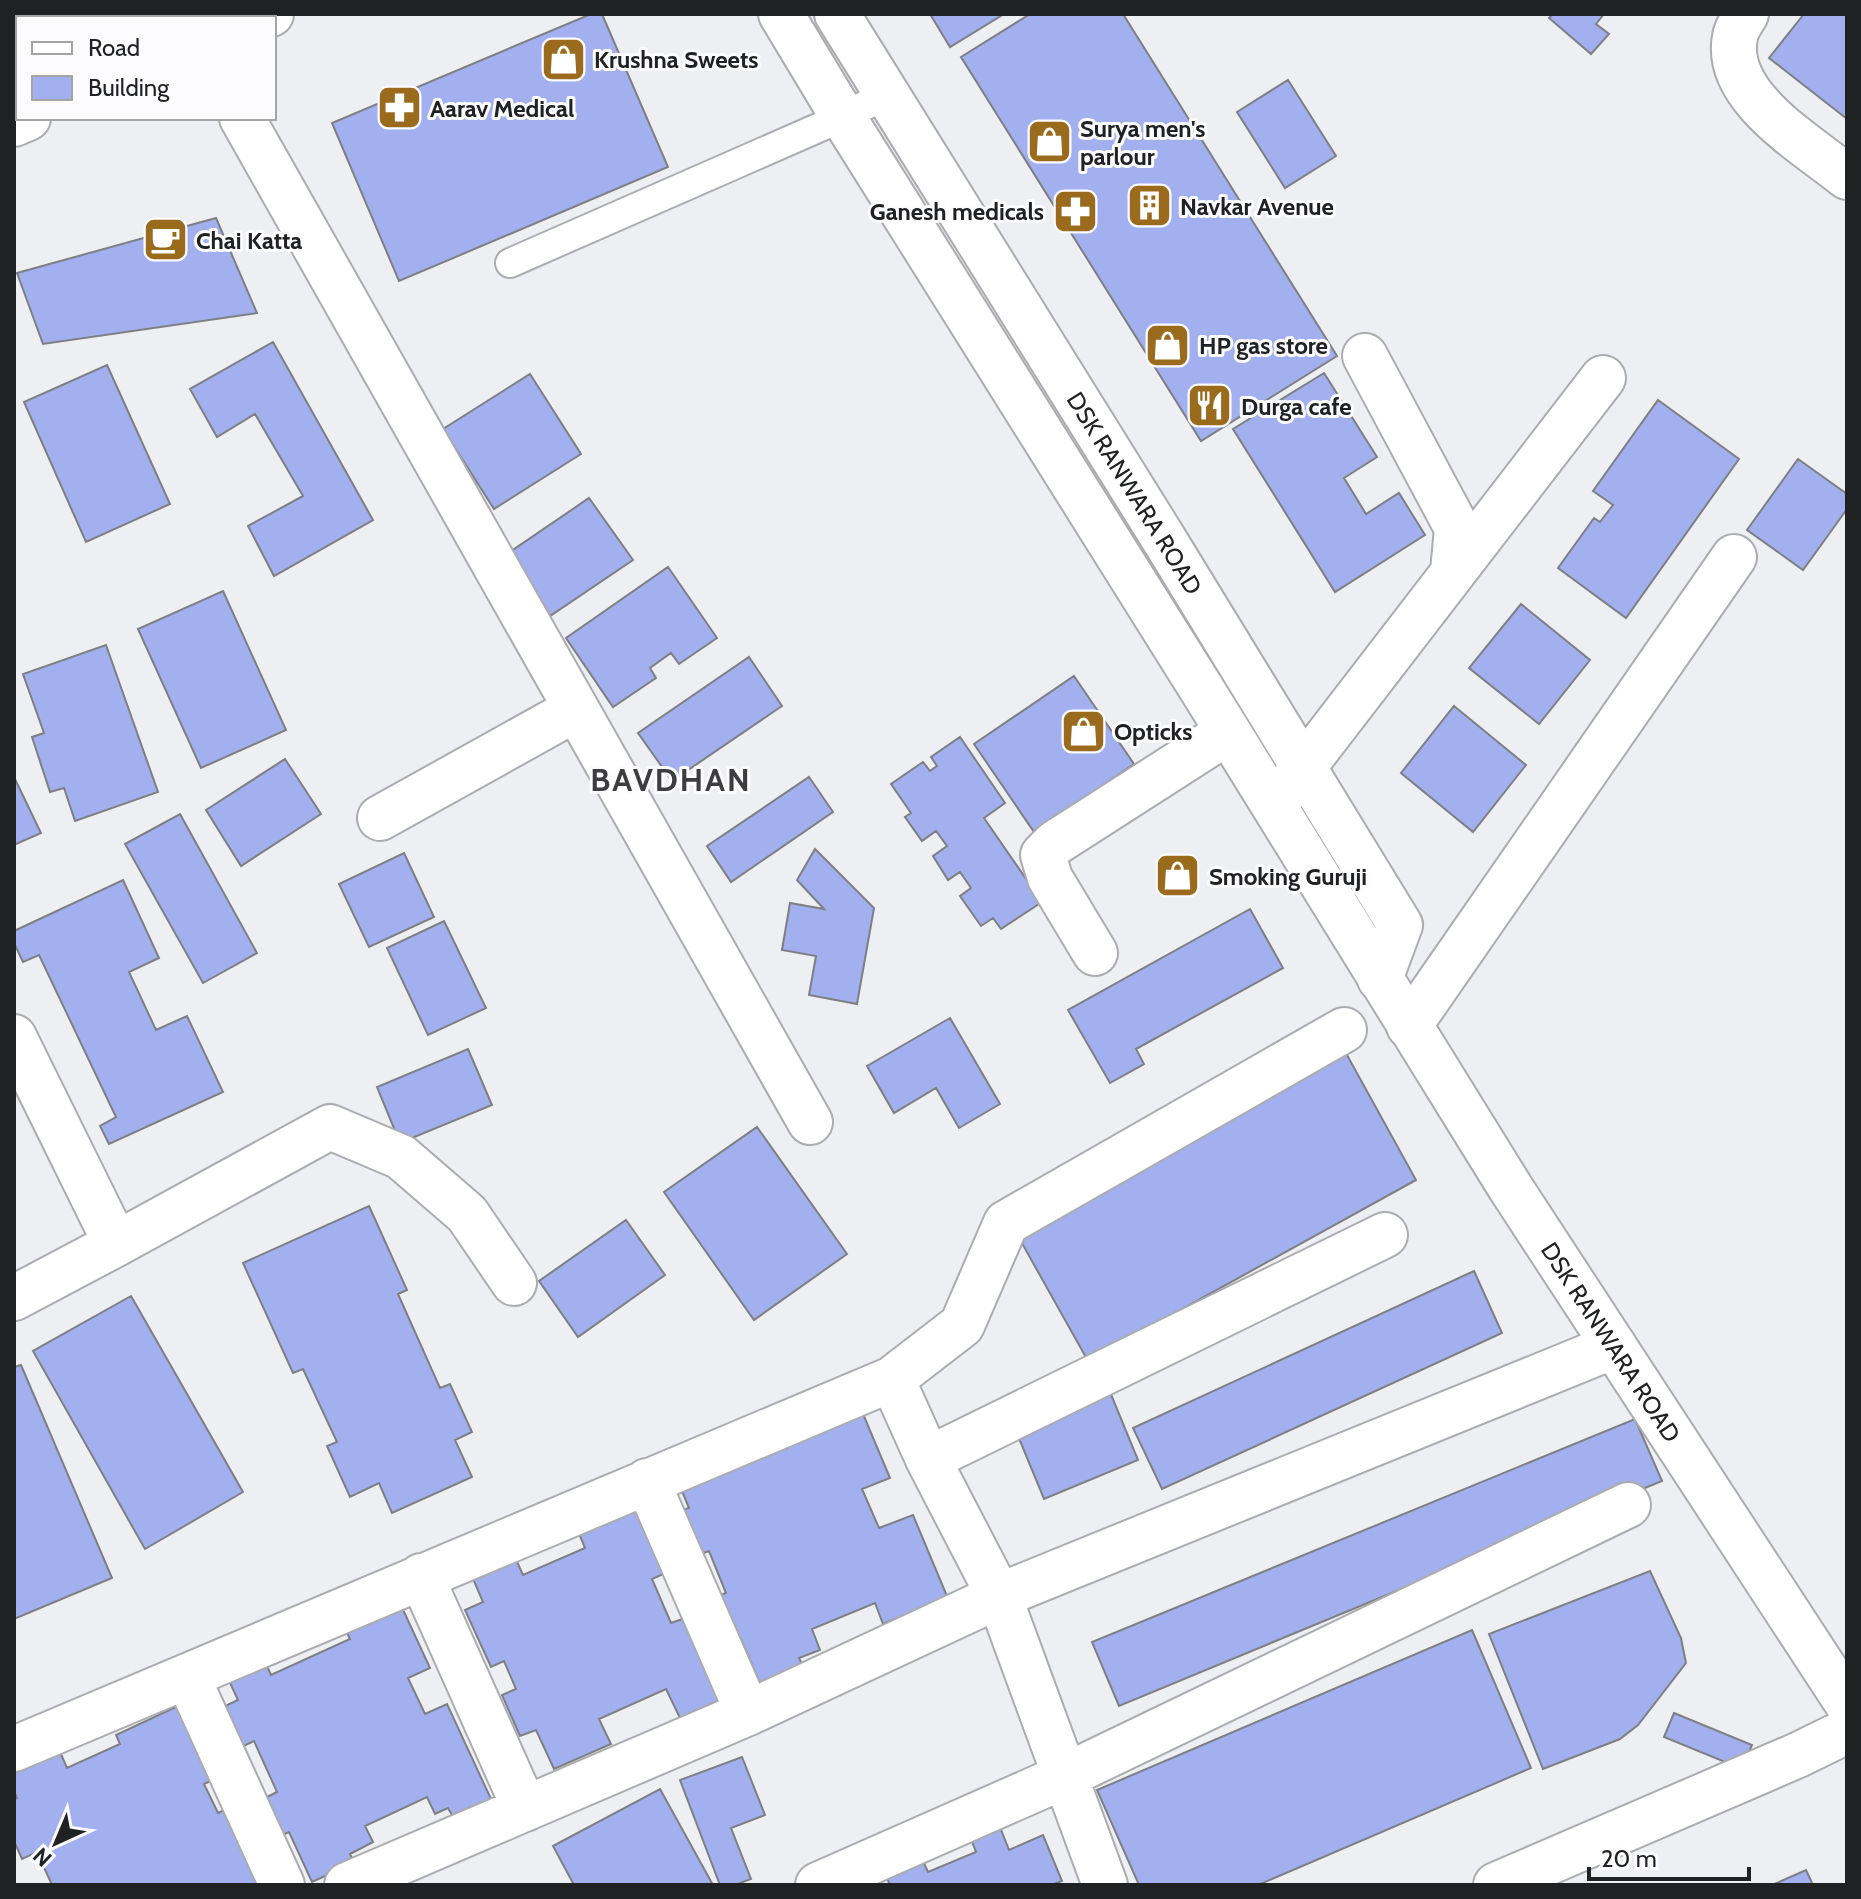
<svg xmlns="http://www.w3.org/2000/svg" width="1861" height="1899" font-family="Cabin,sans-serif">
	<rect width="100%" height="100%" fill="#eeeff2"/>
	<!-- building -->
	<path fill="#a2b0ef" stroke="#7e7f82" stroke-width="2" d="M 591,14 L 602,14 L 668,167 L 399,281 L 332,123 Z
		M 930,14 L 1004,14 L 950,47 Z
		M 1030,14 L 1123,14 L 1337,356 L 1201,441 L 961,57 Z
		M 1553,14 L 1604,14 L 1596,24 L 1609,34 L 1591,54 L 1549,18 Z
		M 1804,14 L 1847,14 L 1847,119 L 1769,58 Z
		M 1288,80 L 1336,156 L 1285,188 L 1237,112 Z
		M 216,218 L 257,313 L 43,344 L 17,273 Z
		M 273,342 L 373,520 L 274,576 L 248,526 L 303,496 L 255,414 L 217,437 L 190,389 Z
		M 107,365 L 170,504 L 86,542 L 24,402 Z
		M 1324,373 L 1377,457 L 1344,478 L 1366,514 L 1399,493 L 1425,535 L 1335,592 L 1233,429 Z
		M 530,374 L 581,454 L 494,509 L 443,429 Z
		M 1658,400 L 1739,459 L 1626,618 L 1558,568 L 1594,518 L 1600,522 L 1613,505 L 1593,491 Z
		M 1798,459 L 1847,494 L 1847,509 L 1803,570 L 1747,530 Z
		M 589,498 L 633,560 L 550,616 L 507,554 Z
		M 668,567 L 717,638 L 679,664 L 671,653 L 650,668 L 656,678 L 613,707 L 566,638 Z
		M 223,591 L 286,730 L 201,768 L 138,629 Z
		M 1521,604 L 1590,660 L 1539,724 L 1469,668 Z
		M 106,645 L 158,792 L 75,821 L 64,788 L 50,792 L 32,737 L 44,733 L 23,674 Z
		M 749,657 L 782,706 L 672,781 L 638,733 Z
		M 1074,676 L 1134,764 L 1034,832 L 974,744 Z
		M 1454,706 L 1526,765 L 1473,832 L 1401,773 Z
		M 960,737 L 1005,803 L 984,818 L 1042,902 L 1001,929 L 993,918 L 981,926 L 960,896 L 971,888 L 960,872 L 948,880 L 933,856 L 947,846 L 936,831 L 922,841 L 905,817 L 911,813 L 891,784 L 923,762 L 930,771 L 937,766 L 931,757 Z
		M 285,759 L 321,814 L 241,866 L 206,810 Z
		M 14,777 L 41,833 L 14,845 Z
		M 809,777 L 833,812 L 731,882 L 707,846 Z
		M 180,814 L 257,953 L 203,983 L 125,844 Z
		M 815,849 L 874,908 L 857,1004 L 809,995 L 816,956 L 782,950 L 790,903 L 824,909 L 797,880 Z
		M 404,853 L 434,917 L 369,947 L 339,884 Z
		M 123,880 L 159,958 L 129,972 L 156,1030 L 187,1016 L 223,1092 L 109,1144 L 100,1126 L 116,1117 L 39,955 L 23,962 L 14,943 L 14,931 Z
		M 1250,909 L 1283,968 L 1136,1049 L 1144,1064 L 1110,1083 L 1068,1010 Z
		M 444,921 L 486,1008 L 428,1035 L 387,948 Z
		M 950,1018 L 1000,1104 L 959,1128 L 936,1088 L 894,1113 L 867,1066 Z
		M 1342,1046 L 1416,1180 L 1088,1361 L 1014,1229 Z
		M 468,1049 L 492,1105 L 400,1143 L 377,1087 Z
		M 757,1127 L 847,1254 L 754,1320 L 664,1192 Z
		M 369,1206 L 407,1290 L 398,1294 L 440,1388 L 450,1384 L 472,1432 L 455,1440 L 472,1477 L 392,1513 L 379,1483 L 350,1497 L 327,1446 L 337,1442 L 303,1369 L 293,1373 L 243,1263 Z
		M 626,1220 L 665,1275 L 578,1337 L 539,1281 Z
		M 1474,1271 L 1502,1333 L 1162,1489 L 1133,1428 Z
		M 131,1296 L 243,1492 L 145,1549 L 33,1351 Z
		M 21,1365 L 112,1578 L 14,1619 L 14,1367 Z
		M 1110,1392 L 1138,1460 L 1044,1499 L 1016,1431 Z
		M 858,1402 L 890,1478 L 862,1489 L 879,1528 L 913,1515 L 952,1608 L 913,1624 L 908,1614 L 883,1624 L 875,1603 L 812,1629 L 820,1650 L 799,1658 L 804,1668 L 761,1686 L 741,1639 L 724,1646 L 705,1601 L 726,1593 L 709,1551 L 688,1559 L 670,1515 L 689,1508 L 677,1479 Z
		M 1635,1419 L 1662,1481 L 1119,1706 L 1092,1642 Z
		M 640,1504 L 670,1571 L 652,1579 L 671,1623 L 691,1616 L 727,1697 L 680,1718 L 666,1689 L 599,1719 L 611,1744 L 554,1769 L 536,1730 L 520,1736 L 502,1695 L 516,1689 L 504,1661 L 491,1667 L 465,1610 L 483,1602 L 471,1574 L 514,1555 L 523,1575 L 585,1548 L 578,1531 Z
		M 1650,1571 L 1681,1638 L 1686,1663 L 1638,1725 L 1620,1739 L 1543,1769 L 1489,1634 Z
		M 399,1601 L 430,1668 L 408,1678 L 425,1714 L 447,1704 L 491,1799 L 453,1817 L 448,1808 L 435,1814 L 427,1797 L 365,1826 L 373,1842 L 350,1854 L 354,1863 L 312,1882 L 289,1832 L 278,1837 L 261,1800 L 277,1792 L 254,1741 L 237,1749 L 219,1709 L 238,1700 L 226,1674 L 263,1657 L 271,1675 L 350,1639 L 344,1627 Z
		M 1472,1630 L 1531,1768 L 1258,1885 L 1139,1885 L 1097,1790 Z
		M 182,1704 L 217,1778 L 204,1784 L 218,1813 L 229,1808 L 265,1885 L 52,1885 L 37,1852 L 22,1859 L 14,1841 L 14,1800 L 17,1798 L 14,1791 L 14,1765 L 57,1745 L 67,1768 L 120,1744 L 116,1735 Z
		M 1674,1713 L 1752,1745 L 1742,1769 L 1664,1737 Z
		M 742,1757 L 765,1815 L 731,1828 L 751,1879 L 735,1885 L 720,1885 L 680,1780 Z
		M 660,1789 L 713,1885 L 574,1885 L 553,1846 Z
		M 998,1822 L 1009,1850 L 1043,1835 L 1062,1881 L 1051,1885 L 890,1885 L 884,1872 L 921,1857 L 928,1872 L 976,1852 L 969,1834 Z
		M 1806,1870 L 1813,1885 L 1772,1885 Z"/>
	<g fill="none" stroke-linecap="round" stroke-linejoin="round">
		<defs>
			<path id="lane" d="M 510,263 L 843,117 L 887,94"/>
			<path id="street" d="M 1746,14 C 1742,21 1736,29 1735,37 C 1723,97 1807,144 1847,177
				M 242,118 L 810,1122
				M 1365,356 L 1457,528 L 1453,572
				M 1282,795 L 1603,378
				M 380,818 L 576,709
				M 1095,953 L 1050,878 L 1043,855 L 1055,843 L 1228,732
				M 1409,1026 L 1734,557
				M 14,1037 L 116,1244 L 14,1298
				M 116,1244 L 330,1127 L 401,1157 L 467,1214 L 514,1283
				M 892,1379 L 962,1325 L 1006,1223 L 1344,1030
				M 928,1459 L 1385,1235
				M 647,1481 L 748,1713
				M 421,1576 L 525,1809
				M 187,1676 L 282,1885
				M 14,1749 L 892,1379 L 928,1459 L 999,1596 L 1105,1885
				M 347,1885 L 748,1713 L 999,1596 L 1614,1346
				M 818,1885 L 1065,1776 L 1628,1505
				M 1496,1885 L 1798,1755 L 1847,1731"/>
			<g id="secondary">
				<path id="s1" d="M 781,14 L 843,117 L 1201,688 L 1510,1187 L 1847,1703"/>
				<path id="s2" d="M 837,14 L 1165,541 L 1400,925 L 1380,979"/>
				<path d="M 261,18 L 271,14"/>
				<path d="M 14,124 L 28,118"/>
			</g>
		</defs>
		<!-- lane casing -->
		<use href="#lane" stroke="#abacaf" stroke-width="32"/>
		<!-- street casing -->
		<use href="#street" stroke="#abacaf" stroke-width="48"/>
		<!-- secondary casing -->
		<use href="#secondary" stroke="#abacaf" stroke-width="48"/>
		<!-- lane -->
		<use href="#lane" stroke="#fff" stroke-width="28"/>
		<!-- street -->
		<use href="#street" stroke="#fff" stroke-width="44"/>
		<!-- secondary -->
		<use href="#secondary" stroke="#fff" stroke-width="44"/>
	</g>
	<!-- icons -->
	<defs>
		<symbol id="shop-square" viewBox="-11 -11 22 22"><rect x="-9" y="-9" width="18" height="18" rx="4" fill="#9b6b1d" stroke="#fcfcff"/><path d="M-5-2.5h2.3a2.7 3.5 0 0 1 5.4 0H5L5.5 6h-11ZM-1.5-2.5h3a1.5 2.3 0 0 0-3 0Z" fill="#fff"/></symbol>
		<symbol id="pharmacy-square" viewBox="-11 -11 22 22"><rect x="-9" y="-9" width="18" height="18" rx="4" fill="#9b6b1d" stroke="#fcfcff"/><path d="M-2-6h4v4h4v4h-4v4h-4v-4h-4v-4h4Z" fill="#fff"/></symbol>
		<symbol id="building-square" viewBox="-11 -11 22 22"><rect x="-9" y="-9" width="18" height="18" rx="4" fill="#9b6b1d" stroke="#fcfcff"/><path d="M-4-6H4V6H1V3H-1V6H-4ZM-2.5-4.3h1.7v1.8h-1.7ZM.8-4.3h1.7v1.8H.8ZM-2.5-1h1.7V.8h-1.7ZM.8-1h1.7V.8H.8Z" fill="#fff"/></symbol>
		<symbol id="cafe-square" viewBox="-11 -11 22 22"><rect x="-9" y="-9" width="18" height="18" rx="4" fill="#9b6b1d" stroke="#fcfcff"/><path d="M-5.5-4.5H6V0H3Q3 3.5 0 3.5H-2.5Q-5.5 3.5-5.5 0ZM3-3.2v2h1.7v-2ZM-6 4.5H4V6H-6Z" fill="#fff"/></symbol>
		<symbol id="restaurant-square" viewBox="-11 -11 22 22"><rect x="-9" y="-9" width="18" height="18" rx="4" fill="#9b6b1d" stroke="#fcfcff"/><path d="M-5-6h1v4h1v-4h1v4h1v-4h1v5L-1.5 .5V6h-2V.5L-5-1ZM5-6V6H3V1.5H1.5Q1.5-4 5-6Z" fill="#fff"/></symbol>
	</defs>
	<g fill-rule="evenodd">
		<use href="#shop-square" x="538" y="34" width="51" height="51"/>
		<use href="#pharmacy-square" x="374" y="82" width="51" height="51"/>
		<use href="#shop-square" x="1024" y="116" width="51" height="51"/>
		<use href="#building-square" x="1124" y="180" width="51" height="51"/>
		<use href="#pharmacy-square" x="1050" y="186" width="51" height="51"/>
		<use href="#cafe-square" x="140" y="214" width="51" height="51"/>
		<use href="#shop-square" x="1142" y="320" width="51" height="51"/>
		<use href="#restaurant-square" x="1184" y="380" width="51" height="51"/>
		<use href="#shop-square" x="1058" y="706" width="51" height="51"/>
		<use href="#shop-square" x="1152" y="850" width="51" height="51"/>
	</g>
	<g text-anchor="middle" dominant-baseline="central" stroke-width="6" stroke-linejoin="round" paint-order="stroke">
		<!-- poi labels -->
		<g font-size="24" font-weight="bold" fill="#202122" stroke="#fcfcff" text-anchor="start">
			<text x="594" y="59">Krushna Sweets</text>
			<text x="430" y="108">Aarav Medical</text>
			<text x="1080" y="128">Surya men's<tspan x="1080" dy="28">parlour</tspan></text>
			<text x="1180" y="206">Navkar Avenue</text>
			<text x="1044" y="211" text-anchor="end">Ganesh medicals</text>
			<text x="196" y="240">Chai Katta</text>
			<text x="1199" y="345">HP gas store</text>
			<text x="1241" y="406">Durga cafe</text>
			<text x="1114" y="731">Opticks</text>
			<text x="1209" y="876">Smoking Guruji</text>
		</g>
		<!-- street labels -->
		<g font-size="24" fill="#202122" stroke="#fcfcff">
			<text stroke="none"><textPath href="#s2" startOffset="564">DSK RANWARA ROAD</textPath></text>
			<text stroke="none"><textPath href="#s1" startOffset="1566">DSK RANWARA ROAD</textPath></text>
		</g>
		<!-- district labels -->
		<g font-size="32" font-weight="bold" letter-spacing="2" fill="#3d3d40" stroke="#fcfcff">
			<text x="671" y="779">BAVDHAN</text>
		</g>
	</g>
	<!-- border -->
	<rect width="1861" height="1899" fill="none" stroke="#202122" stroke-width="32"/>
	<!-- legend -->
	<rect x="16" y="16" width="260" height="104" fill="#fcfcff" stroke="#a4a4a7" stroke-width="2"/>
	<rect x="32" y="42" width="40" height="12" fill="#ffffff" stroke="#a4a4a7" stroke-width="2"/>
	<text x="88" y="56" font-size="24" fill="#202122">Road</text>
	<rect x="32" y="76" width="40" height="24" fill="#a2b0ef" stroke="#a4a4a7" stroke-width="2"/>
	<text x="88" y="96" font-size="24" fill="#202122">Building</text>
	<!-- north arrow -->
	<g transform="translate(56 1843) rotate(224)" stroke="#fcfcff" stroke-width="6" paint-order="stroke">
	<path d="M0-6L14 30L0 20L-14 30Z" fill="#202122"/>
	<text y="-12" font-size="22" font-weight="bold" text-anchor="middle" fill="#202122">N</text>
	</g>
	<!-- scale -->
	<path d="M1589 1867v12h160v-12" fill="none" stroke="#202122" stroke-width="4"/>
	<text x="1601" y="1867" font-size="24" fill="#202122" stroke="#fcfcff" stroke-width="6" paint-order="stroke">20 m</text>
</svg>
